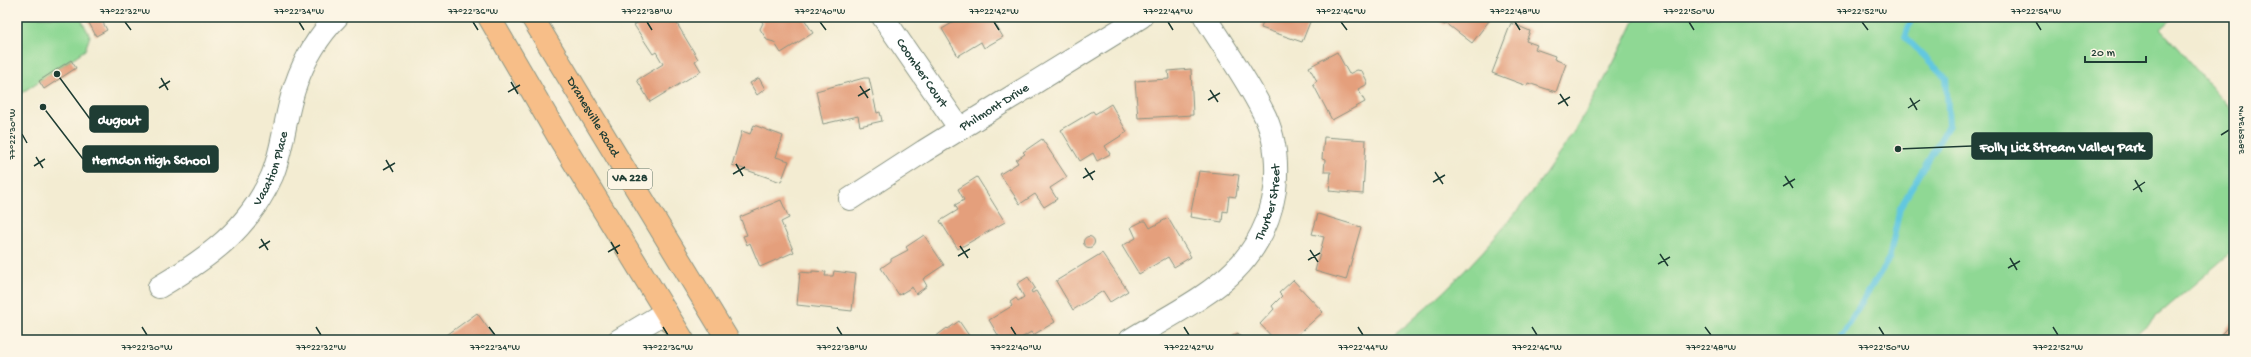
<svg xmlns="http://www.w3.org/2000/svg" width="2251" height="357" font-family="'Gochi Hand',sans-serif">
	<rect width="100%" height="100%" fill="#fcf5e5"/>
	<filter id="ink" filterUnits="userSpaceOnUse"><feTurbulence type="fractalNoise" baseFrequency=".025" numOctaves="2"/><feDisplacementMap in="SourceGraphic" scale="8" xChannelSelector="R" yChannelSelector="G"/><feConvolveMatrix kernelMatrix="1 2 1 2 8 2 1 2 1" color-interpolation-filters="sRGB"/></filter>
	<filter id="wash" filterUnits="userSpaceOnUse"><feTurbulence type="fractalNoise" baseFrequency=".012" numOctaves="4" result="noise"/><feDisplacementMap in="SourceGraphic" scale="16" xChannelSelector="R" yChannelSelector="G"/><feGaussianBlur stdDeviation="0.9" result="paint"/><feColorMatrix in="noise" values="0 0 0 0 0 0 0 0 0 0 0 0 0 0 0 0 0 1.4 0 .05"/><feComposite in="paint" operator="in"/></filter>
	<g filter="url(#wash)">
		<rect width="100%" height="100%" fill="#f3ecd2"/>
		<!-- green -->
		<path fill="#8fd894" stroke="#578a64" d="M 17,17 L 80,17 L 90,36 L 85,50 L 17,96 Z
			M 1636,17 L 2174,17 L 2161,29 L 2234,113 L 2234,250 L 2129,340 L 1388,340 C 1496,255 1579,141 1636,17 Z"/>
		<g fill="none" stroke-linecap="round" stroke-linejoin="round">
			<!-- stream -->
			<path stroke="#62c7e0" stroke-width="6" d="M 1838,340 L 1889,259 L 1900,208 L 1949,125 L 1946,78 L 1905,37 L 1912,17"/>
		</g>
		<g id="blocks">
			<!-- building -->
			<path fill="#e49f7c" d="M 86,17 L 100,17 L 107,30 L 96,36 Z
				M 647,17 L 673,17 L 698,59 L 695,61 L 701,71 L 650,102 L 637,80 L 663,64 L 656,52 L 653,54 L 634,25 Z
				M 759,17 L 803,17 L 813,33 L 781,53 L 774,42 L 767,40 L 760,29 L 763,23 Z
				M 954,17 L 991,17 L 1003,37 L 984,48 L 981,42 L 958,56 L 942,29 L 952,23 L 951,19 Z
				M 1265,17 L 1312,17 L 1302,42 L 1261,28 Z
				M 1435,17 L 1492,17 L 1472,43 L 1446,23 L 1445,25 L 1441,23 Z
				M 1511,23 L 1530,31 L 1526,41 L 1537,45 L 1535,49 L 1555,56 L 1554,59 L 1566,64 L 1556,92 L 1528,83 L 1527,86 L 1492,73 Z
				M 1337,52 L 1349,74 L 1357,70 L 1362,71 L 1367,81 L 1366,85 L 1358,89 L 1365,102 L 1332,120 L 1313,84 L 1317,81 L 1309,67 Z
				M 71,60 L 76,68 L 44,89 L 39,81 Z
				M 1191,69 L 1193,115 L 1138,118 L 1135,81 L 1169,79 L 1168,71 Z
				M 759,78 L 765,89 L 757,95 L 750,83 Z
				M 864,78 L 869,78 L 877,113 L 880,112 L 882,121 L 860,126 L 858,116 L 823,124 L 816,91 Z
				M 1111,104 L 1127,132 L 1105,146 L 1110,154 L 1097,161 L 1093,153 L 1080,161 L 1061,130 L 1093,111 L 1095,114 Z
				M 754,125 L 783,136 L 776,157 L 789,161 L 781,182 L 732,165 L 742,131 L 750,134 Z
				M 1324,137 L 1366,140 L 1363,194 L 1329,191 L 1331,172 L 1324,172 L 1325,160 L 1322,159 Z
				M 1042,139 L 1067,177 L 1050,188 L 1057,199 L 1044,207 L 1035,194 L 1020,204 L 1000,174 L 1018,163 L 1016,160 L 1025,154 L 1023,152 Z
				M 1199,171 L 1239,175 L 1236,197 L 1229,196 L 1227,212 L 1223,211 L 1222,222 L 1190,217 Z
				M 977,177 L 1005,222 L 958,249 L 940,221 L 958,210 L 955,205 L 964,200 L 958,189 Z
				M 781,200 L 789,218 L 781,222 L 794,252 L 760,267 L 750,243 L 747,245 L 743,236 L 747,235 L 740,217 Z
				M 1318,214 L 1361,227 L 1346,280 L 1315,271 L 1324,237 L 1312,234 Z
				M 1168,218 L 1191,257 L 1174,267 L 1168,257 L 1139,274 L 1122,246 L 1136,238 L 1131,227 L 1143,221 L 1146,221 L 1150,228 Z
				M 924,235 L 944,265 L 923,279 L 927,286 L 916,294 L 912,287 L 899,295 L 881,268 L 891,261 L 891,259 L 908,250 L 906,247 Z
				M1083.5 242a5.5 5.5 0 1 1 11 0a5.5 5.5 0 1 1-11 0Z
				M 1102,253 L 1128,291 L 1110,302 L 1103,291 L 1073,310 L 1056,281 Z
				M 812,271 L 826,272 L 825,276 L 833,276 L 834,271 L 856,274 L 852,311 L 797,305 L 800,272 L 812,273 Z
				M 1028,277 L 1035,288 L 1031,291 L 1032,293 L 1036,291 L 1055,322 L 1033,335 L 1031,332 L 1018,340 L 1001,340 L 989,320 L 1012,306 L 1010,302 L 1016,298 L 1018,301 L 1024,297 L 1017,284 Z
				M 1293,280 L 1323,312 L 1292,340 L 1275,340 L 1260,324 L 1274,309 L 1272,306 L 1282,296 L 1279,293 Z
				M 477,313 L 493,335 L 486,340 L 440,340 Z
				M 959,321 L 972,340 L 931,340 L 947,328 L 948,329 Z
				M 2234,321 L 2234,340 L 2217,340 Z
				M 1238,333 L 1243,340 L 1226,340 Z"/>
		</g>
	</g>
	<g filter="url(#ink)">
		<use href="#blocks" fill-opacity="0" stroke="#899483" stroke-width="1"/>
		<g fill="none" stroke-linecap="round" stroke-linejoin="round">
			<defs>
				<g id="minor">
					<path id="s1" d="M 883,17 L 960,129"/>
					<path id="s2" d="M 850,199 L 924,151 L 1141,17"/>
					<path id="s3" d="M 159,287 C 208,258 248,230 272,176 C 284,147 285,113 296,84 C 304,60 319,35 337,17"/>
					<path d="M 619,340 L 666,312"/>
					<path id="s4" d="M 1130,340 C 1196,299 1262,275 1275,190 C 1278,163 1275,134 1262,110 C 1246,78 1224,48 1205,17"/>
				</g>
				<g id="primary">
					<path d="M 489,17 L 558,136 L 683,340"/>
					<path id="s5" d="M 532,17 L 728,340"/>
				</g>
			</defs>
			<!-- minor casing -->
			<use href="#minor" stroke="#899483" stroke-width="24"/>
			<!-- primary casing -->
			<use href="#primary" stroke="#899483" stroke-width="24"/>
			<!-- minor -->
			<use href="#minor" stroke="#fff" stroke-width="22"/>
			<!-- primary -->
			<use href="#primary" stroke="#f7be88" stroke-width="22"/>
		</g>
	</g>
	<!-- ticks -->
	<path fill="none" stroke="#1f3d34" stroke-width="1.5" d="M 125,22 L 131,30M 299,22 L 304,30M 473,22 L 478,30M 647,22 L 652,30M 820,22 L 826,30M 994,22 L 999,30M 1168,22 L 1173,30M 1341,22 L 1347,30M 1515,22 L 1520,30M 1689,22 L 1694,30M 1862,22 L 1868,30M 2036,22 L 2041,30M 161,78 L 168,90M 511,82 L 518,94M 860,86 L 868,98M 159,88 L 170,81M 1210,90 L 1218,102M 508,92 L 520,85M 1560,94 L 1568,106M 858,96 L 870,89M 1910,98 L 1917,110M 1208,100 L 1220,93M 1558,104 L 1570,97M 1908,108 L 1920,100M 22,134 L 27,143M 2221,135 L 2229,130M 36,157 L 43,168M 386,160 L 393,172M 736,164 L 743,176M 34,166 L 45,159M 1085,168 L 1093,180M 383,170 L 395,163M 1435,172 L 1443,184M 733,174 L 745,167M 1785,176 L 1793,188M 1083,178 L 1095,171M 2135,180 L 2142,192M 1433,182 L 1445,175M 1783,186 L 1795,179M 2133,190 L 2145,182M 261,239 L 268,250M 611,242 L 618,254M 960,246 L 968,258M 259,248 L 270,241M 1310,250 L 1318,262M 608,252 L 620,245M 1660,254 L 1668,266M 958,256 L 970,249M 2010,258 L 2017,270M 1308,260 L 1320,253M 1658,264 L 1670,257M 2008,268 L 2020,261M 142,327 L 147,335M 316,327 L 321,335M 489,327 L 495,335M 663,327 L 668,335M 837,327 L 842,335M 1011,327 L 1016,335M 1184,327 L 1189,335M 1358,327 L 1363,335M 1532,327 L 1537,335M 1705,327 L 1711,335M 1879,327 L 1884,335M 2053,327 L 2058,335"/>
	<g text-anchor="middle" dominant-baseline="central" stroke-width="3" stroke-linejoin="round" paint-order="stroke">
		<!-- shield labels -->
		<rect fill="#fcf5e5" stroke="#617469" stroke-width="1" x="608" y="169" width="44" height="20" rx="3"/>
		<g font-size="12" font-weight="bold" fill="#1f3d34">
			<text x="630" y="179">VA 228</text>
		</g>
		<!-- street labels -->
		<g font-size="13" fill="#1f3d34" stroke="#fcf5e5">
			<text stroke="none"><textPath href="#s1" startOffset="68">Coomber Court</textPath></text>
			<text stroke="none"><textPath href="#s2" startOffset="171">Philmont Drive</textPath></text>
			<text stroke="none"><textPath href="#s5" startOffset="117">Dranesville Road</textPath></text>
			<text stroke="none"><textPath href="#s3" startOffset="168">Vacation Place</textPath></text>
			<text stroke="none"><textPath href="#s4" startOffset="204">Thurber Street</textPath></text>
		</g>
	</g>
	<!-- callouts -->
	<path fill="none" stroke="#1f3d34" stroke-width="1.5" d="M57 74L90 119M1898 149L1972 146M43 107L83 159"/>
	<g fill="#1f3d34" stroke="#fcf5e5" stroke-width="1.5">
		<circle cx="57" cy="74" r="4"/>
		<circle cx="1898" cy="149" r="4"/>
		<circle cx="43" cy="107" r="4"/>
	</g>
	<g fill="#1f3d34" stroke="#1f3d34" stroke-width="1.5">
		<rect x="90" y="106" width="58" height="26" rx="4"/>
		<rect x="1972" y="133" width="180" height="26" rx="4"/>
		<rect x="83" y="146" width="135" height="26" rx="4"/>
	</g>
	<g font-size="14" text-anchor="middle" font-weight="bold" fill="#fff">
		<text x="119" y="124">dugout</text>
		<text x="2062" y="151">Folly Lick Stream Valley Park</text>
		<text x="151" y="164">Herndon High School</text>
	</g>
	<!-- margin -->
	<rect width="2251" height="357" fill="none" stroke="#fcf5e5" stroke-width="44"/>
	<!-- scale -->
	<path d="M2085 56v6h61v-6" fill="none" stroke="#1f3d34" stroke-width="2"/>
	<text x="2091" y="56" font-size="12" fill="#1f3d34" stroke="#fcf5e5" stroke-width="3" paint-order="stroke">20 m</text>
	<rect x="22" y="22" width="2207" height="313" fill="none" stroke="#1f3d34" stroke-width="1.5"/>
	<g font-size="10" text-anchor="middle" fill="#1f3d34">
		<text x="125" y="14">77°22'32"W</text>
		<text x="299" y="14">77°22'34"W</text>
		<text x="473" y="14">77°22'36"W</text>
		<text x="647" y="14">77°22'38"W</text>
		<text x="820" y="14">77°22'40"W</text>
		<text x="994" y="14">77°22'42"W</text>
		<text x="1168" y="14">77°22'44"W</text>
		<text x="1341" y="14">77°22'46"W</text>
		<text x="1515" y="14">77°22'48"W</text>
		<text x="1689" y="14">77°22'50"W</text>
		<text x="1862" y="14">77°22'52"W</text>
		<text x="2036" y="14">77°22'54"W</text>
		<text transform="translate(2240 130) rotate(-90)" y="4">38°59'34"N</text>
		<text transform="translate(11 134) rotate(-90)" y="4">77°22'30"W</text>
		<text x="147" y="350">77°22'30"W</text>
		<text x="321" y="350">77°22'32"W</text>
		<text x="495" y="350">77°22'34"W</text>
		<text x="668" y="350">77°22'36"W</text>
		<text x="842" y="350">77°22'38"W</text>
		<text x="1016" y="350">77°22'40"W</text>
		<text x="1189" y="350">77°22'42"W</text>
		<text x="1363" y="350">77°22'44"W</text>
		<text x="1537" y="350">77°22'46"W</text>
		<text x="1711" y="350">77°22'48"W</text>
		<text x="1884" y="350">77°22'50"W</text>
		<text x="2058" y="350">77°22'52"W</text>
	</g>
</svg>
